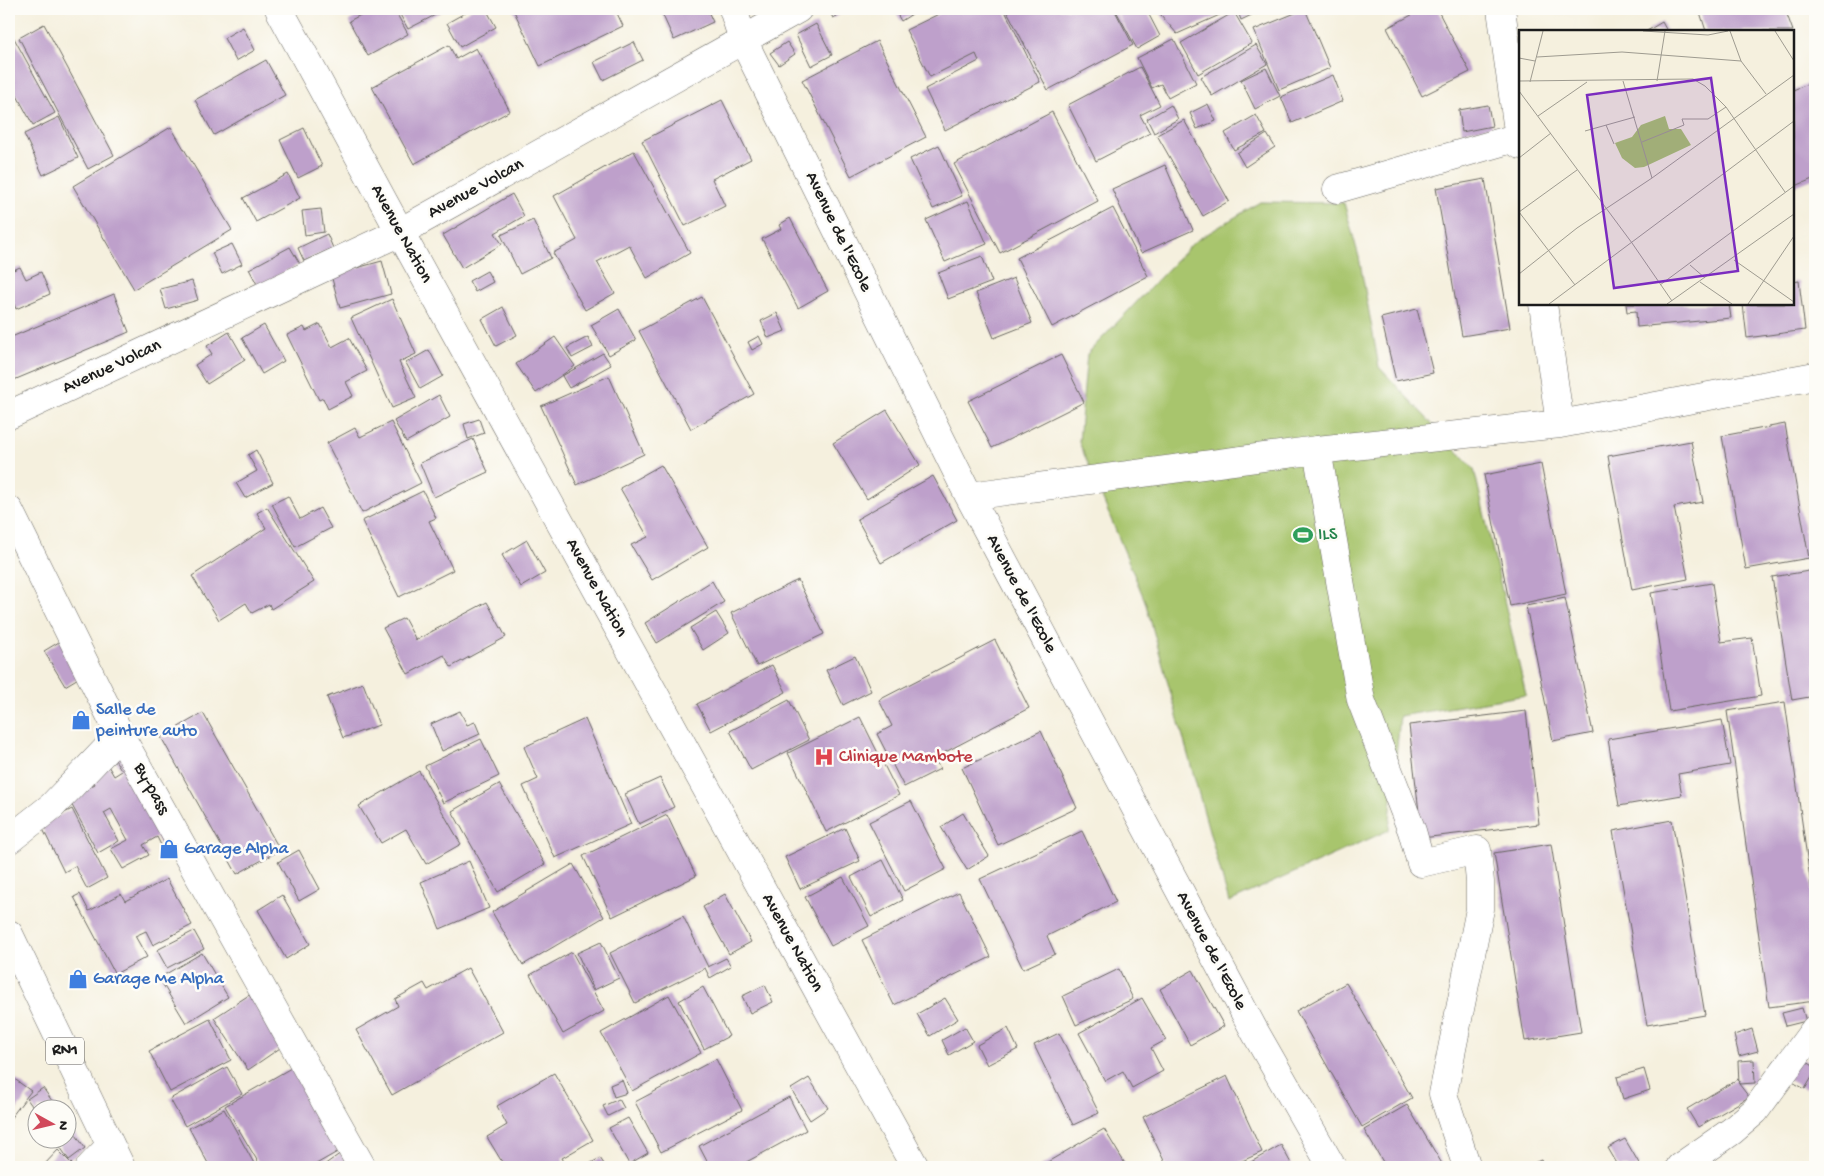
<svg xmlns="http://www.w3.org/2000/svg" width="1824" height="1176" font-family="'Gochi Hand',sans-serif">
	<rect width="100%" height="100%" fill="#fdfcf7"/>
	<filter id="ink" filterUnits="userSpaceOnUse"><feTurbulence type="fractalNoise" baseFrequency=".02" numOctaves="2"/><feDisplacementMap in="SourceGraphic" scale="10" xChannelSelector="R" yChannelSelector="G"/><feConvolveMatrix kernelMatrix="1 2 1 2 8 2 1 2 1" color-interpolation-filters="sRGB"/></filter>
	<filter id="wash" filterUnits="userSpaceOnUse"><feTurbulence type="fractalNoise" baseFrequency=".0096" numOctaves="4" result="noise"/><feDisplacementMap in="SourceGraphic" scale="20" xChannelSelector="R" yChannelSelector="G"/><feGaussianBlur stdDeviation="1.12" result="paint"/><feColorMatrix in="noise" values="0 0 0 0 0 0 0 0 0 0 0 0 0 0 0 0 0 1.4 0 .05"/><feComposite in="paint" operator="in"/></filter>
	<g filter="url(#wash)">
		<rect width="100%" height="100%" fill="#f5f0de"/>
		<!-- green -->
		<path fill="#a8c56d" stroke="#627044" d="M 1260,202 L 1344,203 L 1359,257 L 1379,367 L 1474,469 L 1526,695 L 1400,716 L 1389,830 L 1229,902 L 1145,601 L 1079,442 L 1087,354 L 1194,242 Z"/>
		<g id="blocks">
			<!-- building -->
			<path fill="#bea0cb" d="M 372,9 L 394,9 L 408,34 L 368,56 L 349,21 Z
				M 397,9 L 442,9 L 443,11 L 408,29 Z
				M 472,9 L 486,9 L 496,27 L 460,47 L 447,23 Z
				M 513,9 L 615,9 L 623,26 L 540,66 Z
				M 660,9 L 707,9 L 713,22 L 674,40 Z
				M 828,9 L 851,9 L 833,18 Z
				M 894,9 L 920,9 L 901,21 Z
				M 949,9 L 1004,9 L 1040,82 L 945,130 L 925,89 L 979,61 L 976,54 L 930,77 L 906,30 Z
				M 1006,9 L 1114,9 L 1133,45 L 1048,90 Z
				M 1115,9 L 1146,9 L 1160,36 L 1137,49 Z
				M 1156,9 L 1233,9 L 1177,34 Z
				M 1237,9 L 1264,9 L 1241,20 Z
				M 1305,9 L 1330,68 L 1279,90 L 1254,30 Z
				M 1423,9 L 1437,9 L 1470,72 L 1422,96 L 1387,28 Z
				M 1699,9 L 1785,9 L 1793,31 L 1706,31 Z
				M 1234,12 L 1252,43 L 1198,74 L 1181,43 Z
				M 1662,22 L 1667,31 L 1647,31 Z
				M 44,24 L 114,155 L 88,169 L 19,38 Z
				M 816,24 L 832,55 L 811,66 L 796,35 Z
				M 243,27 L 255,50 L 236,61 L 224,38 Z
				M 9,29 L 55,113 L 33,125 L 9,81 Z
				M 1174,39 L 1196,83 L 1168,98 L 1161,84 L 1152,88 L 1137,58 Z
				M 877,41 L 926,137 L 851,176 L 802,80 Z
				M 634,42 L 643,60 L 603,80 L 594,62 Z
				M 787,42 L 795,54 L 779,65 L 770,53 Z
				M 449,45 L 456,59 L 476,48 L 510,111 L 414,164 L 372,87 Z
				M 1256,45 L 1267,64 L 1212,96 L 1201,77 Z
				M 266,60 L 285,95 L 214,135 L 195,100 Z
				M 1140,67 L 1160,105 L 1140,115 L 1150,133 L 1096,161 L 1068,105 Z
				M 1266,68 L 1280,96 L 1255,109 L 1241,80 Z
				M 1333,75 L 1343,101 L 1292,123 L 1281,97 Z
				M 1815,81 L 1815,178 L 1793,187 L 1793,90 Z
				M 722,100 L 751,159 L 712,179 L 725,206 L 685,226 L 642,141 Z
				M 1208,104 L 1216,121 L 1197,129 L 1190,113 Z
				M 1171,105 L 1178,119 L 1154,133 L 1147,119 Z
				M 1488,105 L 1492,126 L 1462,132 L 1459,110 Z
				M 1052,112 L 1098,201 L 1000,253 L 954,164 Z
				M 1256,115 L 1266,133 L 1234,150 L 1225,133 Z
				M 59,117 L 78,158 L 43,175 L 24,134 Z
				M 1184,120 L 1229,201 L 1203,216 L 1157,135 Z
				M 171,127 L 232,230 L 134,289 L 73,186 Z
				M 304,128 L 322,166 L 298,178 L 280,140 Z
				M 1267,134 L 1275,147 L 1245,167 L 1237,153 Z
				M 939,145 L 962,196 L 933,209 L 910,159 Z
				M 634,151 L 690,253 L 647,278 L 629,245 L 597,262 L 615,293 L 585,310 L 553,253 L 577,240 L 554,196 Z
				M 1165,165 L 1193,230 L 1141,253 L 1112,189 Z
				M 288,174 L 300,198 L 256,222 L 243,198 Z
				M 1485,179 L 1510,328 L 1462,336 L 1436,188 Z
				M 512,194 L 524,216 L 495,233 L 502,244 L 462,268 L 443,235 Z
				M 968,201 L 987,244 L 945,262 L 926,220 Z
				M 1113,208 L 1148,276 L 1052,327 L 1017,258 Z
				M 321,209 L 324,232 L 305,235 L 302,211 Z
				M 790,218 L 828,291 L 798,308 L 762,239 L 781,229 L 779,225 Z
				M 533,220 L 551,258 L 520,274 L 501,235 Z
				M 327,234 L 333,248 L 304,261 L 298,248 Z
				M 232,244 L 242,264 L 222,274 L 212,253 Z
				M 290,247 L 300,264 L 258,286 L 249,269 Z
				M 982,256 L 992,282 L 948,299 L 938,273 Z
				M 382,261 L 391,294 L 340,308 L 331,275 Z
				M 20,267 L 26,279 L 41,272 L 50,294 L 16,309 L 9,292 L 9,272 Z
				M 487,271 L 493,282 L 475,292 L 469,281 Z
				M 1014,278 L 1032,323 L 994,338 L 976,293 Z
				M 192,281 L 198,300 L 166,309 L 160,289 Z
				M 1799,281 L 1805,330 L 1747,338 L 1743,304 L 1793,304 L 1793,282 Z
				M 114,294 L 129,332 L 9,382 L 9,338 Z
				M 702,297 L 754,394 L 691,429 L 639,331 Z
				M 392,299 L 416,354 L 399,362 L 416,398 L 392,408 L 351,318 Z
				M 1626,304 L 1729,304 L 1731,318 L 1637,327 L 1636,311 L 1627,312 Z
				M 503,307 L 517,335 L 496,346 L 482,319 Z
				M 619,309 L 636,340 L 609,355 L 591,325 Z
				M 1417,309 L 1433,373 L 1396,381 L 1381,318 Z
				M 777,313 L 785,331 L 768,338 L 761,321 Z
				M 320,324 L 332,347 L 349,338 L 367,371 L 346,382 L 353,396 L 328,409 L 323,398 L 319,400 L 287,335 L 304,327 L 306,331 Z
				M 264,325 L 284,361 L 262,374 L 242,338 Z
				M 229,332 L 245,360 L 207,384 L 195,365 L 212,354 L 207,346 Z
				M 759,336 L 763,344 L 752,350 L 748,342 Z
				M 555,337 L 575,366 L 536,393 L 516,364 Z
				M 588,337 L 593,347 L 572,358 L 567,348 Z
				M 429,350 L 443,376 L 420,389 L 406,363 Z
				M 603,353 L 611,365 L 569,388 L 562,376 Z
				M 1061,355 L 1084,402 L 992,448 L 968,401 Z
				M 609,376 L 644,454 L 577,485 L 541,406 Z
				M 439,395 L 450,417 L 406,442 L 394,421 Z
				M 887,410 L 920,465 L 867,499 L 833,443 Z
				M 479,419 L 484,433 L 468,439 L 464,424 Z
				M 391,422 L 421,483 L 362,513 L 327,443 L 355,428 L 360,437 Z
				M 1785,424 L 1809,558 L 1746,569 L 1722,436 Z
				M 473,439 L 488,472 L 434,497 L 420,463 Z
				M 1691,441 L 1703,502 L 1674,507 L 1688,579 L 1632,590 L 1608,456 Z
				M 256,450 L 273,483 L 245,498 L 236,483 L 257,471 L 248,455 Z
				M 1541,464 L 1566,594 L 1510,606 L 1484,475 Z
				M 661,465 L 708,547 L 652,580 L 631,545 L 648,537 L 620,488 Z
				M 933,476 L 957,520 L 881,563 L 857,519 Z
				M 423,491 L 436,518 L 429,521 L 453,570 L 399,597 L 362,521 Z
				M 288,496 L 300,519 L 320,508 L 331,528 L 295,547 L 272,504 Z
				M 267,507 L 314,582 L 271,609 L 269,604 L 252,613 L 246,603 L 219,620 L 192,576 L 266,528 L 257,513 Z
				M 527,540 L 545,573 L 521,587 L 502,555 Z
				M 1815,570 L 1815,696 L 1792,700 L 1772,577 Z
				M 798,580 L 824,634 L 757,666 L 731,613 Z
				M 712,581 L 724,602 L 657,643 L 645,623 Z
				M 1712,583 L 1721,642 L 1752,638 L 1761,696 L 1669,711 L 1651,593 Z
				M 1565,598 L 1593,733 L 1553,741 L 1526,606 Z
				M 487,602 L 506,637 L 451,667 L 444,655 L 408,674 L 383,628 L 404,618 L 416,640 Z
				M 716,612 L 729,633 L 703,650 L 690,628 Z
				M 64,639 L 85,674 L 65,686 L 44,651 Z
				M 995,640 L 1029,708 L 934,758 L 940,769 L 904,787 L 877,734 L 892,726 L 879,700 Z
				M 855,656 L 871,691 L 843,705 L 826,670 Z
				M 772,665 L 786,692 L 711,731 L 697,704 Z
				M 363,683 L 379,725 L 343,738 L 327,697 Z
				M 789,700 L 809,740 L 751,770 L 730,731 Z
				M 1785,702 L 1815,914 L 1815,1001 L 1769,1007 L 1727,711 Z
				M 460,711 L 467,725 L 475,722 L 480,734 L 442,751 L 431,724 Z
				M 1526,711 L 1539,824 L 1422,838 L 1409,725 Z
				M 203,713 L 280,850 L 237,874 L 161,737 Z
				M 860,717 L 899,795 L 826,832 L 788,753 Z
				M 585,719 L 631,824 L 555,858 L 523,786 L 538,779 L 524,747 Z
				M 1722,720 L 1730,765 L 1678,774 L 1682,795 L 1619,806 L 1608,739 Z
				M 1041,731 L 1077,808 L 998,845 L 962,768 Z
				M 481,739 L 499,776 L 443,803 L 425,766 Z
				M 125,749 L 179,843 L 164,851 L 157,837 L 143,845 L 149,855 L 123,869 L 111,849 L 128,840 L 111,809 L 104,813 L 119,841 L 98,853 L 68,798 L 95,784 L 89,773 L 107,764 L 114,776 L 122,771 L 112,755 Z
				M 1812,760 L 1815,760 L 1815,795 L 1814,795 Z
				M 419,771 L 461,844 L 426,864 L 406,829 L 381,843 L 359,806 Z
				M 660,778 L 674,807 L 639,824 L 625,794 Z
				M 499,784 L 545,864 L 498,892 L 452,811 Z
				M 911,801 L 946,869 L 904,891 L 869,822 Z
				M 72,809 L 107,878 L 87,889 L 75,866 L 64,872 L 41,825 Z
				M 963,813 L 989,856 L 967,870 L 941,827 Z
				M 667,815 L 696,876 L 612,917 L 583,856 Z
				M 1672,820 L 1705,1015 L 1647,1025 L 1613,831 Z
				M 845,828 L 860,861 L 800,889 L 785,857 Z
				M 1082,831 L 1116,902 L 1047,936 L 1055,954 L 1023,969 L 980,879 Z
				M 1551,844 L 1581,1032 L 1525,1041 L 1494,853 Z
				M 299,850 L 320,889 L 299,901 L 278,862 Z
				M 883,860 L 903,900 L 871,917 L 851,877 Z
				M 469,861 L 489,908 L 440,929 L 421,882 Z
				M 573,864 L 604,917 L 523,965 L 492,912 Z
				M 843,877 L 869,926 L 831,946 L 805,897 Z
				M 167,879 L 192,925 L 153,945 L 146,931 L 135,936 L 147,957 L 115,974 L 74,897 L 80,894 L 89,911 L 121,894 L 125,901 Z
				M 959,892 L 991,957 L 894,1005 L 862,940 Z
				M 725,894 L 751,942 L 729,954 L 703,907 Z
				M 282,895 L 310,944 L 286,959 L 258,910 Z
				M 683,916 L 708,967 L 726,958 L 731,966 L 710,978 L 705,968 L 635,1003 L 610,953 Z
				M 194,931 L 204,949 L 167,968 L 157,950 Z
				M 601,942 L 619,978 L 594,990 L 577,953 Z
				M 572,952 L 604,1011 L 563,1034 L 530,975 Z
				M 202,953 L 228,997 L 186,1023 L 159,978 Z
				M 468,968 L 503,1032 L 392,1095 L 356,1030 L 398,1006 L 395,999 L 424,983 L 428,990 Z
				M 1119,969 L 1133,999 L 1076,1025 L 1063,996 Z
				M 1193,970 L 1224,1026 L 1190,1045 L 1160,989 Z
				M 1346,983 L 1412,1098 L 1362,1127 L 1296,1011 Z
				M 765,985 L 773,1002 L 750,1013 L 742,996 Z
				M 703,987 L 729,1036 L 704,1049 L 679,1001 Z
				M 249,995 L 283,1046 L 248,1070 L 214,1018 Z
				M 669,995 L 701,1053 L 632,1091 L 601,1033 Z
				M 945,998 L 958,1019 L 930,1036 L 917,1014 Z
				M 1142,998 L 1166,1040 L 1151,1048 L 1163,1071 L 1132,1088 L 1123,1071 L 1105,1081 L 1079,1033 Z
				M 1802,1008 L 1806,1021 L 1786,1026 L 1782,1013 Z
				M 210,1019 L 231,1060 L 170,1092 L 149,1051 Z
				M 965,1027 L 973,1041 L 949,1055 L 942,1040 Z
				M 1008,1028 L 1018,1049 L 987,1065 L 977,1045 Z
				M 1752,1029 L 1758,1051 L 1739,1056 L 1734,1035 Z
				M 1059,1033 L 1099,1113 L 1073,1125 L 1034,1045 Z
				M 1799,1057 L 1815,1067 L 1815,1072 L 1805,1089 L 1787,1079 Z
				M 716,1059 L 742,1110 L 661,1152 L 635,1102 Z
				M 1754,1060 L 1755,1083 L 1739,1084 L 1749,1097 L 1698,1127 L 1687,1109 L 1738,1079 L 1739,1084 L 1738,1061 Z
				M 227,1067 L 242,1094 L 185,1126 L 170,1099 Z
				M 291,1068 L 339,1151 L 311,1167 L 261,1167 L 225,1106 Z
				M 1644,1069 L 1650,1090 L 1623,1099 L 1617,1077 Z
				M 554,1073 L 593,1140 L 562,1158 L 567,1167 L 505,1167 L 487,1137 L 507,1125 L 497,1106 Z
				M 9,1075 L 31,1091 L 9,1120 Z
				M 1227,1076 L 1262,1152 L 1229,1167 L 1167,1167 L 1143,1117 Z
				M 809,1078 L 828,1108 L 810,1120 L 791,1089 Z
				M 622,1080 L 627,1093 L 614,1097 L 610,1085 Z
				M 43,1088 L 57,1108 L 38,1108 L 38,1114 L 27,1099 Z
				M 789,1097 L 806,1130 L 737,1167 L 710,1167 L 699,1146 Z
				M 619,1099 L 624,1108 L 608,1116 L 603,1106 Z
				M 1407,1105 L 1444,1167 L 1386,1167 L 1364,1130 Z
				M 224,1109 L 256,1167 L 210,1167 L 189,1128 Z
				M 628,1118 L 648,1153 L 629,1164 L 609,1128 Z
				M 68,1123 L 85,1148 L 69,1160 L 54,1138 L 68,1138 Z
				M 1104,1129 L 1127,1167 L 1039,1167 Z
				M 1625,1139 L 1640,1165 L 1636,1167 L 1619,1167 L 1608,1148 Z
				M 1281,1145 L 1293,1167 L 1242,1167 Z
				M 58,1150 L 72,1164 L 69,1167 L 44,1167 L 43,1166 Z
				M 341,1153 L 351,1167 L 325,1167 L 324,1165 Z
				M 600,1158 L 606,1167 L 584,1167 Z
				M 1541,1160 L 1544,1167 L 1524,1167 Z"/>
		</g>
	</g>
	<g filter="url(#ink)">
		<use href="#blocks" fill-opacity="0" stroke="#686660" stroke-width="1"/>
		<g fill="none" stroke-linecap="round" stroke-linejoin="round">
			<defs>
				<path id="minor" d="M 279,9 L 400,232 L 915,1167
					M 733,9 L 743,40 L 969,496 L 1255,1032 L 1332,1167
					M 1501,9 L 1520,145
					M 1337,189 L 1519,137
					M 1543,304 L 1560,424
					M 9,415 L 400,232 L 798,9
					M 1317,450 L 1361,700 L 1412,831 L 1421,863 L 1477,850 L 1480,882 L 1480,909 L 1443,1094 L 1467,1167
					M 969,496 L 1317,450 L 1560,424 L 1815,376
					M 9,510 L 120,735 L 362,1167
					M 9,840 L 52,806 L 120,735
					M 90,1167 L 110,1146
					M 1680,1167 L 1732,1131 L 1755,1111 L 1815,1029"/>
				<path id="highway" d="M 9,934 L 121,1167"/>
			</defs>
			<!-- minor casing -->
			<use href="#minor" stroke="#686660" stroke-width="29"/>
			<!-- highway casing -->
			<use href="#highway" stroke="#686660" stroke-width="29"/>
			<!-- minor -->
			<use href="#minor" stroke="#fff" stroke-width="28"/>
			<!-- highway -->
			<use href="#highway" stroke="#fff" stroke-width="28"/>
		</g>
	</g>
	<!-- icons -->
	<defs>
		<symbol id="stadium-bare" viewBox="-9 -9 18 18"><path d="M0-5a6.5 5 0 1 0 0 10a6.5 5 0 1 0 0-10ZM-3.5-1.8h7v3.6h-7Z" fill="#2e9e5b" stroke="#fdfcf7" stroke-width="2.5" paint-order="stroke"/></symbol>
		<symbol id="shop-bare" viewBox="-9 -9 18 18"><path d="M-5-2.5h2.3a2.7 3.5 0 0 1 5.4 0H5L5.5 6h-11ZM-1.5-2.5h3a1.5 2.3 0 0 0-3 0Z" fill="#3f7fe0" stroke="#fdfcf7" stroke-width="2.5" paint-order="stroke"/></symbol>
		<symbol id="hospital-bare" viewBox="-9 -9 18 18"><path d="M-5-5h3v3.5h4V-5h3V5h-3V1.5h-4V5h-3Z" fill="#e0444e" stroke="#fdfcf7" stroke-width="2.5" paint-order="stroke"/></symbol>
	</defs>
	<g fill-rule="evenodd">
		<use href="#stadium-bare" x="1289" y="521" width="28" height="28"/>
		<use href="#shop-bare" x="67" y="706" width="28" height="28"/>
		<use href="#hospital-bare" x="810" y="743" width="28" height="28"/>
		<use href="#shop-bare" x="155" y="835" width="28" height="28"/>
		<use href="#shop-bare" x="64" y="965" width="28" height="28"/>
	</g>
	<g text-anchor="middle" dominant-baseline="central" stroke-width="5" stroke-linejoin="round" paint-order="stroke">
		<!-- shield labels -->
		<rect fill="#fdfcf7" stroke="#605f5e" stroke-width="1" x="46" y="1037.5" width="38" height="27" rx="4"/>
		<g font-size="16" font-weight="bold" fill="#1c1c1c">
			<text x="65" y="1051">RN1</text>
		</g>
		<!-- street labels -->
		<g font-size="18" fill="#1c1c1c" stroke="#fdfcf7">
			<text transform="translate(476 189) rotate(-29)">Avenue Volcan</text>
			<text transform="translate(838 232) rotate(64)">Avenue de l'Ecole</text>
			<text transform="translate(401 234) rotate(61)">Avenue Nation</text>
			<text transform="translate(112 367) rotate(-25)">Avenue Volcan</text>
			<text transform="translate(596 588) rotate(61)">Avenue Nation</text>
			<text transform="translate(1021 594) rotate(62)">Avenue de l'Ecole</text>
			<text transform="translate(151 789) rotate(61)">By-pass</text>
			<text transform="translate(792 943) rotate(61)">Avenue Nation</text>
			<text transform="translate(1211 951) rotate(62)">Avenue de l'Ecole</text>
		</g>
		<!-- leisure labels -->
		<g font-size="18" fill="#27864d" stroke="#fdfcf7" text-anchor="start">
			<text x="1318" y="535">ILS</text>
		</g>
		<!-- shop labels -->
		<g font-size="18" fill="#366cbe" stroke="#fdfcf7" text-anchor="start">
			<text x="96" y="710">Salle de<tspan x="96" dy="21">peinture auto</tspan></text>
			<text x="184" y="849">Garage Alpha</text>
			<text x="93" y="979">Garage Me Alpha</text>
		</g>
		<!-- health labels -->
		<g font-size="18" fill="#be3a42" stroke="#fdfcf7" text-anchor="start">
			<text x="839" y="757">Clinique Mambote</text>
		</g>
	</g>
	<!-- overview -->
	<g transform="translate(1519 30)">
		<rect width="275" height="275" fill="#f5f0de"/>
		<path d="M 146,86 L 150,99 L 162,99 L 172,115 L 125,137 L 116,138 L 103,128 L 96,113 L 113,107 L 122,95 Z" fill="#a8c56d"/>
		<path fill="none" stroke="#9e9b90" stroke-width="1" d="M 124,1 L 189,5 L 209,1M 211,1 L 222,31 L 247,64M 256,1 L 275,31M 18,27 L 103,22 L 222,31M 0,28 L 16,31M 0,51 L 174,49 L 186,56 L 207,77 L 266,162M 104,51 L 133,148M 138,51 L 146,1M 11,52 L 24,1M 0,61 L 113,213 L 153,271M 19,86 L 68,52M 87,95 L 95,114M 66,101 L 116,87M 123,112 L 165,95 L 163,89 L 189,89 L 207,77M 0,128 L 32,103M 0,182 L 56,255M 0,182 L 58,140M 215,230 L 275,272M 171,235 L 186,248M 0,244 L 58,198 L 133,148 L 275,45M 181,252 L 213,274M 141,255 L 275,156M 30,274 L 275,91M 148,274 L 275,184M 229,274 L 275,206"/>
		<path fill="#7b2cbf" fill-opacity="0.15" stroke="#7b2cbf" stroke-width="2.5" d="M 192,48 L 219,241 L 95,258 L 68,65 Z"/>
		<rect width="275" height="275" fill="none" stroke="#1c1c1c" stroke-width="2.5"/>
	</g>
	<!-- margin -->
	<rect width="1824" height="1176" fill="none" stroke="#fdfcf7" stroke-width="30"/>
	<!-- north arrow -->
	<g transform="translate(52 1124) rotate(98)"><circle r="24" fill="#fdfcf7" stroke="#a3a29f"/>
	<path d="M0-4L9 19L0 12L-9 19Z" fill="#d1495b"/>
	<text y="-8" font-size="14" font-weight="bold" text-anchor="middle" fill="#1c1c1c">N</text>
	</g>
</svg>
